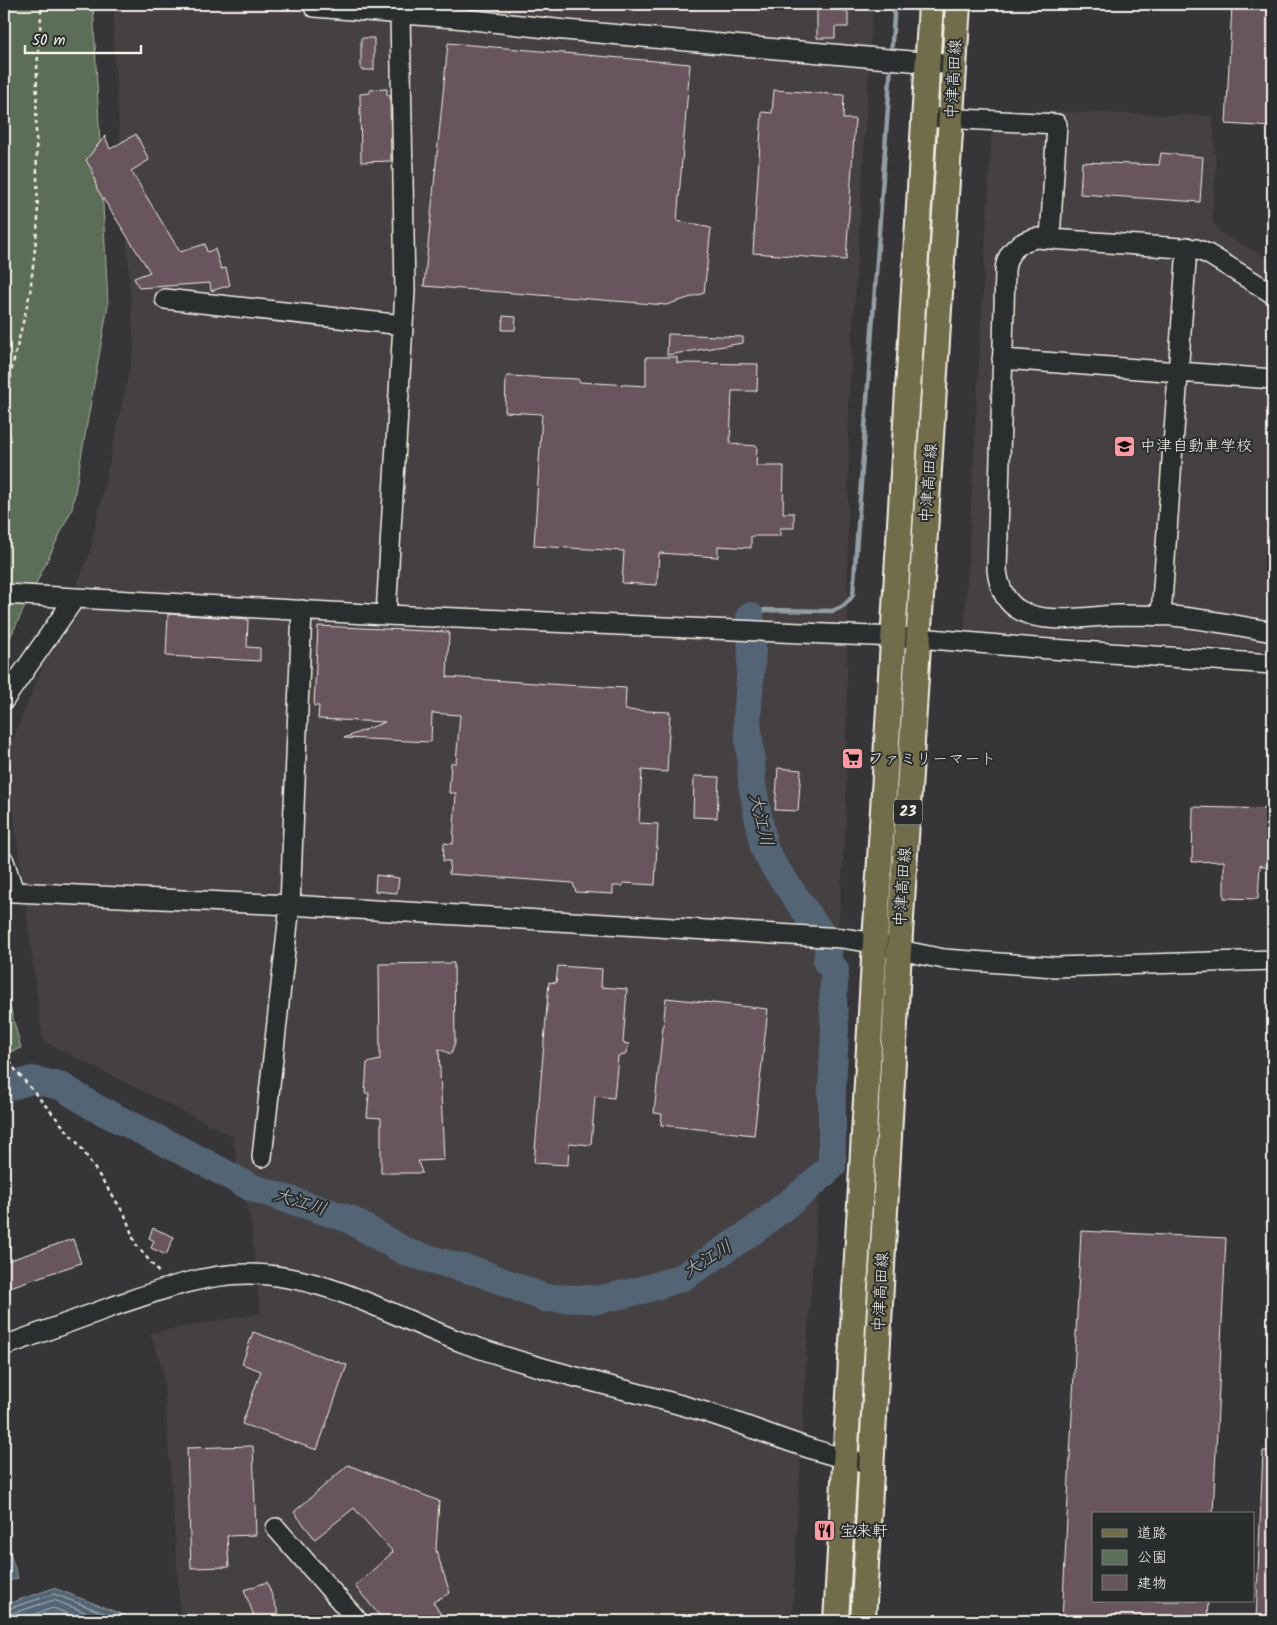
<svg xmlns="http://www.w3.org/2000/svg" width="1277" height="1625" font-family="Kalam,'Klee One',sans-serif">
	<rect width="100%" height="100%" fill="#363537"/>
	<filter id="ink" filterUnits="userSpaceOnUse"><feTurbulence type="fractalNoise" baseFrequency=".02" numOctaves="2"/><feDisplacementMap in="SourceGraphic" scale="10" xChannelSelector="R" yChannelSelector="G"/><feConvolveMatrix kernelMatrix="1 2 1 2 8 2 1 2 1" color-interpolation-filters="sRGB"/></filter>
	<g filter="url(#ink)">
		<!-- built -->
		<path fill="#453f42" d="M 114,4 L 873,4 L 849,395 L 846,821 L 808,1329 L 792,1621 L 181,1621 L 163,1371 L 150,1333 L 260,1313 L 251,1225 L 232,1136 L 43,1041 L 6,755 L 89,555 L 134,348 L 113,37 Z
			M 993,110 L 1213,116 L 1216,170 L 1212,219 L 1219,232 L 1273,261 L 1273,651 L 964,631 Z"/>
		<!-- green -->
		<path fill="#5b6e59" stroke="#a8b0a0" d="M 4,4 L 93,4 L 108,305 L 72,509 L 4,650 Z
			M 4,985 L 21,1048 L 4,1054 Z"/>
		<!-- water -->
		<path fill="#536575" stroke="#939da3" d="M 4,1535 L 18,1578 L 4,1583 Z
			M 54,1588 L 134,1619 L 134,1621 L 4,1621 L 4,1605 Z"/>
		<g fill="none" stroke-linecap="round" stroke-linejoin="round">
			<!-- shore -->
			<path stroke="#b4b9ba" stroke-width="1" d="M 4,1610 L 54,1594 L 125,1621
				M 4,1616 L 54,1600 L 108,1621
				M 15,1621 L 53,1608 L 87,1621"/>
			<!-- stream -->
			<path stroke="#939da3" stroke-width="4.5" d="M 891,55 L 895,4
				M 750,616 L 756,612 L 765,610 L 832,611 C 842,608 847,604 853,595 L 891,65"/>
			<!-- river -->
			<path stroke="#536575" stroke-width="28" d="M 4,1088 L 32,1080 L 61,1086 L 94,1107 L 204,1162 L 250,1187 L 349,1219 L 408,1253 L 481,1273 L 545,1298 L 586,1299 L 598,1300 L 646,1289 L 683,1277 L 753,1231 L 803,1192 L 832,1166 L 832,1091 L 835,1028 L 833,1001 L 835,970 L 827,962 L 829,945 L 773,865 L 764,848 L 752,784 L 751,760 L 747,719 L 752,651 L 750,616"/>
		</g>
		<!-- building -->
		<path fill="#67555d" stroke="#f4f1e8" d="M 817,4 L 840,4 L 839,9 L 848,12 L 848,27 L 835,27 L 835,38 L 817,38 Z
			M 1232,4 L 1273,4 L 1273,127 L 1226,124 Z
			M 361,38 L 374,38 L 374,70 L 361,70 Z
			M 448,43 L 690,64 L 677,221 L 711,228 L 704,293 L 666,305 L 424,286 Z
			M 387,89 L 387,95 L 390,95 L 391,161 L 361,162 L 360,94 L 370,93 L 370,90 Z
			M 774,90 L 844,95 L 843,119 L 855,119 L 846,260 L 753,253 L 762,112 L 772,113 Z
			M 136,134 L 149,160 L 131,171 L 180,252 L 205,244 L 207,252 L 215,249 L 221,269 L 226,268 L 230,285 L 211,291 L 210,283 L 139,288 L 134,278 L 150,272 L 97,189 L 92,170 L 86,160 L 105,136 L 110,149 Z
			M 1161,153 L 1203,157 L 1200,202 L 1080,194 L 1082,162 L 1159,165 Z
			M 503,316 L 516,317 L 515,330 L 502,330 Z
			M 668,334 L 743,337 L 743,343 L 667,355 Z
			M 646,357 L 677,357 L 677,363 L 758,364 L 757,391 L 732,391 L 730,444 L 757,446 L 756,466 L 784,466 L 783,513 L 794,513 L 794,528 L 780,528 L 780,536 L 751,536 L 751,548 L 718,546 L 718,557 L 659,553 L 657,585 L 622,583 L 624,551 L 534,546 L 542,414 L 505,412 L 506,377 L 509,376 L 578,379 L 580,382 L 646,386 Z
			M 168,614 L 248,619 L 247,647 L 260,648 L 260,661 L 166,656 Z
			M 318,626 L 449,632 L 447,677 L 564,685 L 626,688 L 625,710 L 670,712 L 667,772 L 642,770 L 639,823 L 658,824 L 655,885 L 623,883 L 623,886 L 613,886 L 613,894 L 576,892 L 573,883 L 449,874 L 450,861 L 443,861 L 444,843 L 453,844 L 456,793 L 449,793 L 451,763 L 456,763 L 460,715 L 432,713 L 431,742 L 344,738 L 385,722 L 318,719 L 319,706 L 314,706 Z
			M 778,768 L 801,770 L 798,811 L 775,810 Z
			M 694,776 L 719,777 L 717,818 L 693,817 Z
			M 1193,807 L 1273,809 L 1273,871 L 1260,865 L 1258,899 L 1224,898 L 1224,861 L 1192,862 Z
			M 376,875 L 399,878 L 397,893 L 375,891 Z
			M 454,963 L 455,1042 L 451,1054 L 439,1049 L 444,1160 L 418,1161 L 422,1173 L 381,1173 L 381,1118 L 367,1117 L 369,1093 L 365,1093 L 367,1063 L 380,1060 L 379,964 Z
			M 558,966 L 602,969 L 601,987 L 627,989 L 623,1043 L 629,1044 L 625,1055 L 618,1056 L 614,1098 L 595,1096 L 591,1145 L 569,1143 L 568,1165 L 534,1163 L 549,982 L 556,983 Z
			M 666,998 L 768,1009 L 754,1135 L 661,1125 L 662,1114 L 654,1113 Z
			M 153,1228 L 174,1237 L 166,1255 L 151,1248 L 154,1241 L 149,1238 Z
			M 1081,1231 L 1226,1238 L 1213,1514 L 1093,1514 L 1093,1601 L 1208,1601 L 1207,1621 L 1062,1621 Z
			M 73,1239 L 81,1263 L 4,1289 L 4,1262 Z
			M 253,1332 L 347,1365 L 317,1450 L 242,1424 L 261,1371 L 242,1364 Z
			M 253,1446 L 256,1535 L 227,1536 L 229,1567 L 191,1568 L 187,1448 Z
			M 1263,1451 L 1273,1451 L 1273,1621 L 1256,1621 Z
			M 348,1465 L 439,1501 L 436,1550 L 450,1593 L 433,1602 L 445,1621 L 384,1621 L 355,1586 L 393,1552 L 354,1508 L 315,1539 L 294,1512 Z
			M 267,1582 L 279,1615 L 263,1621 L 256,1621 L 244,1590 Z"/>
		<g fill="none" stroke-linecap="round" stroke-linejoin="round">
			<defs>
				<path id="minor" d="M 313,4 L 314,7 L 455,18 L 565,30 L 955,65
					M 924,117 L 1057,124 L 1050,239
					M 1273,294 L 1208,254 L 1196,249 L 1036,238 C 1018,242 1006,253 1005,271 L 997,570 C 999,587 1005,603 1021,611 C 1046,625 1090,616 1118,615 C 1136,615 1154,615 1172,616 C 1206,619 1240,626 1273,632
					M 165,299 L 403,325
					M 1002,359 L 1273,379
					M 4,594 L 386,615 L 919,638 L 1036,648 L 1273,664
					M 386,615 L 405,291 L 400,13
					M 1161,616 L 1187,247
					M 4,700 L 75,598
					M 4,861 L 14,892 L 290,905 L 842,938 L 875,943 L 899,950 L 944,959 L 1055,967 L 1273,960
					M 262,1157 L 290,905 L 302,610
					M 4,1346 C 40,1333 75,1320 111,1307 C 155,1292 201,1274 248,1274 C 325,1274 395,1318 464,1343 C 542,1371 623,1388 702,1411 C 758,1428 813,1454 871,1464
					M 276,1528 L 358,1621"/>
				<path id="major" d="M 836,1621 L 875,943 L 931,4
					M 863,1621 L 899,950 L 958,4"/>
			</defs>
			<!-- minor casing -->
			<use href="#minor" stroke="#f4f1e8" stroke-width="22"/>
			<!-- major casing -->
			<use href="#major" stroke="#f4f1e8" stroke-width="28"/>
			<!-- path -->
			<path stroke="#f4f1e8" stroke-width="2.5" stroke-dasharray="4 4" stroke-linecap="butt" d="M 4,458 L 9,392 L 12,368 L 30,293 L 38,221 L 36,130 L 37,69 L 42,4
				M 4,1046 L 13,1067 L 23,1079 L 80,1146 L 125,1215 L 135,1243 L 160,1274"/>
			<!-- minor -->
			<use href="#minor" stroke="#2a2d2e" stroke-width="19"/>
			<!-- major -->
			<use href="#major" stroke="#716d4b" stroke-width="24"/>
		</g>
	</g>
	<!-- icons -->
	<defs>
		<symbol id="school-square" viewBox="-11 -11 22 22"><rect x="-9" y="-9" width="18" height="18" rx="4" fill="#ff9aa2" stroke="#2a2d2e"/><path d="M0-5L7-2L0 1L-7-2ZM-4 1L0 2.5L4 1V4Q0 6-4 4Z" fill="#111"/></symbol>
		<symbol id="supermarket-square" viewBox="-11 -11 22 22"><rect x="-9" y="-9" width="18" height="18" rx="4" fill="#ff9aa2" stroke="#2a2d2e"/><path d="M-6-5.5h2.5l.6 2H6L4.5 2H-2.5L-4.4-4H-6ZM-1.5 3.2a1.3 1.3 0 1 0 .1 0ZM3 3.2a1.3 1.3 0 1 0 .1 0Z" fill="#111"/></symbol>
		<symbol id="restaurant-square" viewBox="-11 -11 22 22"><rect x="-9" y="-9" width="18" height="18" rx="4" fill="#ff9aa2" stroke="#2a2d2e"/><path d="M-5-6h1v4h1v-4h1v4h1v-4h1v5L-1.5 .5V6h-2V.5L-5-1ZM5-6V6H3V1.5H1.5Q1.5-4 5-6Z" fill="#111"/></symbol>
	</defs>
	<g fill-rule="evenodd">
		<use href="#school-square" x="1112" y="434" width="25" height="25"/>
		<use href="#supermarket-square" x="840" y="746" width="25" height="25"/>
		<use href="#restaurant-square" x="812" y="1518" width="25" height="25"/>
	</g>
	<g text-anchor="middle" dominant-baseline="central" stroke-width="4" stroke-linejoin="round" paint-order="stroke">
		<!-- shield labels -->
		<rect fill="#2a2d2e" stroke="#b7b6b0" stroke-width="1" x="894" y="799.5" width="28" height="25" rx="4"/>
		<g font-size="15" font-weight="bold" fill="#f4f1e8">
			<text x="908" y="812">23</text>
		</g>
		<!-- street labels -->
		<g font-size="16" fill="#f4f1e8" stroke="#2a2d2e">
			<text transform="translate(954 79) rotate(-87)">中津高田線</text>
			<text transform="translate(929 483) rotate(-86)">中津高田線</text>
			<text transform="translate(903 887) rotate(-86)">中津高田線</text>
			<text transform="translate(881 1292) rotate(-87)">中津高田線</text>
		</g>
		<!-- poi labels -->
		<g font-size="16" fill="#f4f1e8" stroke="#2a2d2e" text-anchor="start">
			<text x="1140" y="446">中津自動車学校</text>
			<text x="868" y="759">ファミリーマート</text>
			<text x="840" y="1531">宝来軒</text>
		</g>
		<!-- water labels -->
		<g font-size="18" font-style="italic" fill="#b4b9ba" stroke="#2a2d2e">
			<text transform="translate(760 820) rotate(77)">大江川</text>
			<text transform="translate(300 1203) rotate(18)">大江川</text>
			<text transform="translate(708 1260) rotate(-32)">大江川</text>
		</g>
	</g>
	<!-- margin -->
	<rect width="1277" height="1625" fill="none" stroke="#2a2d2e" stroke-width="20"/>
	<rect x="10" y="10" width="1257" height="1605" fill="none" stroke="#f4f1e8" stroke-width="2" filter="url(#ink)"/>
	<!-- legend -->
	<rect x="1092" y="1512" width="162" height="90" fill="#2a2d2e" stroke="#7b7b78"/>
	<rect x="1102" y="1529" width="25" height="8" fill="#716d4b" stroke="#7b7b78"/>
	<text x="1137" y="1538" font-size="15" fill="#f4f1e8">道路</text>
	<rect x="1102" y="1550" width="25" height="15" fill="#5b6e59" stroke="#7b7b78"/>
	<text x="1137" y="1562" font-size="15" fill="#f4f1e8">公園</text>
	<rect x="1102" y="1575" width="25" height="15" fill="#67555d" stroke="#7b7b78"/>
	<text x="1137" y="1588" font-size="15" fill="#f4f1e8">建物</text>
	<!-- scale -->
	<path d="M25 45v8h116v-8" fill="none" stroke="#f4f1e8" stroke-width="2.5"/>
	<text x="32" y="45" font-size="15" fill="#f4f1e8" stroke="#2a2d2e" stroke-width="4" paint-order="stroke">50 m</text>
</svg>
